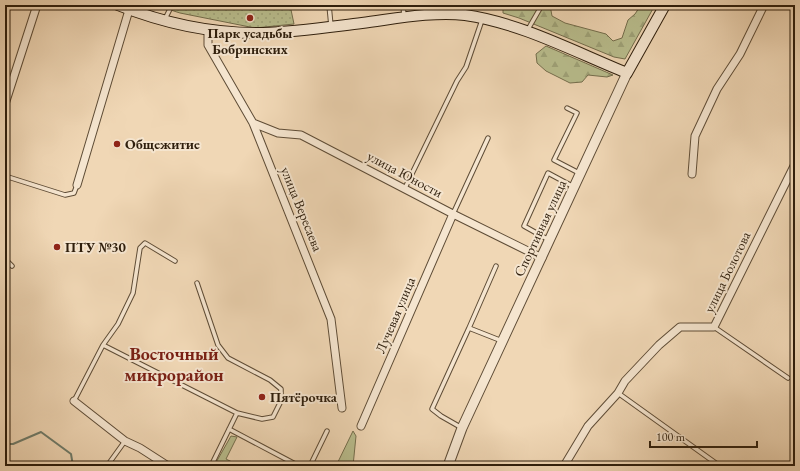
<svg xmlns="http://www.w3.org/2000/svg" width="800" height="471" font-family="'EB Garamond',serif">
	<defs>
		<pattern id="forest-firs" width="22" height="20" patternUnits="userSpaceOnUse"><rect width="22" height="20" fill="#b9be8e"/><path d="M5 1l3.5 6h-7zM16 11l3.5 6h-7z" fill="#9fa379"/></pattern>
		<pattern id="park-dots" width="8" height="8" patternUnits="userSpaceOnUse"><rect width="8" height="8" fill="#b9be8e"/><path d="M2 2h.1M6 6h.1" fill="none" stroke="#9fa379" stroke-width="1.8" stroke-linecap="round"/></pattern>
	</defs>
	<rect width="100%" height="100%" fill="#f0d7b5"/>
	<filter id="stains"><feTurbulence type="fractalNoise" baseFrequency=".005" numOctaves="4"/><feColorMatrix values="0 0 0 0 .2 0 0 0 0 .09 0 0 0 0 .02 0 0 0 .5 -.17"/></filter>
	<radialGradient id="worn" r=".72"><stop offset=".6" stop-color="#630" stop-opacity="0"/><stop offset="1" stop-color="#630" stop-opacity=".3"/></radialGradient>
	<!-- green -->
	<path fill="#b9be8e" stroke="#746e4d" d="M 353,431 L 356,436 L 353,466 L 336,466 Z
		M 231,436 L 237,437 L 226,459 L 240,466 L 214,466 Z"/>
	<!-- forest -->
	<path fill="url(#forest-firs)" stroke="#746e4d" d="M 503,5 L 550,5 L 552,16 L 565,23 L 606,34 L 613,41 L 622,38 L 628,20 L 635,14 L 641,5 L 655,5 L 625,59 L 614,57 L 519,18 L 503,13 Z
		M 546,46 L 613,75 L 607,77 L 588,75 L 582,82 L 570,83 L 546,71 L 537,63 L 536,54 Z"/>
	<!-- park -->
	<path fill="url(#park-dots)" stroke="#746e4d" d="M 155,5 L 290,5 L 294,24 L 255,28 L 180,13 Z"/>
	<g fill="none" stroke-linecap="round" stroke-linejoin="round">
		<!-- stream -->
		<path stroke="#6f7c6b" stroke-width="2" d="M 5,444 L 13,444 L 41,432 L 71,454 L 73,466"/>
		<defs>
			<path id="service" d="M 329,5 L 331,26
				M 403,5 L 404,16
				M 165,19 L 172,5
				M 527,31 L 542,5
				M 567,108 L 577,113 L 554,160 L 579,173
				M 5,176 L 65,195 L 74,193 L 77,185
				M 405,188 L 457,81 L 466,67 L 482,20
				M 453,214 L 488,138
				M 549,240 L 524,226 L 548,173 L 574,187
				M 5,259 L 12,266
				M 496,266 L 469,328 L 502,341
				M 197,283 L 218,345 L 228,358 L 270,380 L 281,389 L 281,401 L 273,417 L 262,419 L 237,413
				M 714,327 L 788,378
				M 103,345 L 237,413 L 211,466
				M 618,393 L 717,464
				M 74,401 L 103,345 L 118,324 L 133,293 L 140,248 L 145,243 L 175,261
				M 462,428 L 441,416 L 432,409 L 469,328
				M 229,429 L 299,466
				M 107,466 L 125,441
				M 310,466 L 327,431"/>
			<path id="minor" d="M 208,30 L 208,45 L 253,123 L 331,319 L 342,408
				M 5,104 L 37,5
				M 253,123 L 278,133 L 301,135 L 453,214 L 542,258
				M 692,174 L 695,136 L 717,89 L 740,54 L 764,5
				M 77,185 L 129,10
				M 74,401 L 125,441 L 140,448 L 168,466
				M 361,426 L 453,214
				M 564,466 L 588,426 L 618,393 L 625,381 L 659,345 L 680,327 L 714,327 L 795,164"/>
			<path id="tertiary" d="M 448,466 L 462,428 L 627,73"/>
			<path id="secondary" d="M 118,5 C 163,23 214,34 263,33 C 296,32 329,27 362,23 C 394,19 433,11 465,15 C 521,23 575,52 627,73 L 665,5"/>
		</defs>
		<!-- service casing -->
		<use href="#service" stroke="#5e4c36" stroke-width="5.5"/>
		<!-- minor casing -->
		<use href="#minor" stroke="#5e4c36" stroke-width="9"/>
		<!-- tertiary casing -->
		<use href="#tertiary" stroke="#5e4c36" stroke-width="11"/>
		<!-- secondary casing -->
		<use href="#secondary" stroke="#2e1e0c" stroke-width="12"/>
		<!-- service -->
		<use href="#service" stroke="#f5e5cf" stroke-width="3.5"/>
		<!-- minor -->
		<use href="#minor" stroke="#f5e5cf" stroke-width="7"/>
		<!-- tertiary -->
		<use href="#tertiary" stroke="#f5e5cf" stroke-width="9"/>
		<!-- secondary -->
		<use href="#secondary" stroke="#f5e5cf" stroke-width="10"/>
	</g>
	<!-- markers -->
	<g fill="#8f2418" stroke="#f5e5cf" stroke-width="1.5">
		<circle cx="250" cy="18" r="4"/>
		<circle cx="117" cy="144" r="4"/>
		<circle cx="57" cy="247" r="4"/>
		<circle cx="262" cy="397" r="4"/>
	</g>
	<g text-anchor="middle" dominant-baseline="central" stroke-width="4" stroke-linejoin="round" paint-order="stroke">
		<!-- poi labels -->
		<g font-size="14" font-weight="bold" fill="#2e1e0c" stroke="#f5e5cf" text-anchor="start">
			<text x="250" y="33" text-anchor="middle">Парк усадьбы<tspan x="250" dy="16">Бобринских</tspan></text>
			<text x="125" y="144">Общежитие</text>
			<text x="65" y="247">ПТУ №30</text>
			<text x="270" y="397">Пятёрочка</text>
		</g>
		<!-- street labels -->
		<g font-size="14" fill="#2e1e0c" stroke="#f5e5cf">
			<text transform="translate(405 174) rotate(28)">улица Юности</text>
			<text transform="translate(302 209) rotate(68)">улица Вересаева</text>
			<text transform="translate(540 228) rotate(-65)">Спортивная улица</text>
			<text transform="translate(727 272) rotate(-64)">улица Болотова</text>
			<text transform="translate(395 315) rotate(-67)">Лучевая улица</text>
		</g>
		<!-- district labels -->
		<g font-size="18" font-weight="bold" fill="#7a1f14" stroke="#f5e5cf">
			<text x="174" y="353">Восточный<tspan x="174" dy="21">микрорайон</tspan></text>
		</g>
	</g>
	<!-- margin -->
	<rect width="800" height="471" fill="none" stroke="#f0d7b5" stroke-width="20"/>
	<rect x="6" y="6" width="788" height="459" fill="none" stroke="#2e1e0c" stroke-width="2"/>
	<rect x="10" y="10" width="780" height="451" fill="none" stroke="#2e1e0c"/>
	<!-- scale -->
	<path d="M650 441v6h107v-6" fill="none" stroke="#2e1e0c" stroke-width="2"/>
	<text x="656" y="441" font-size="12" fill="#2e1e0c" stroke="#f5e5cf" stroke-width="3" paint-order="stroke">100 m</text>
	<rect width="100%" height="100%" filter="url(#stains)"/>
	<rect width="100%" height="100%" fill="url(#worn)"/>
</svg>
